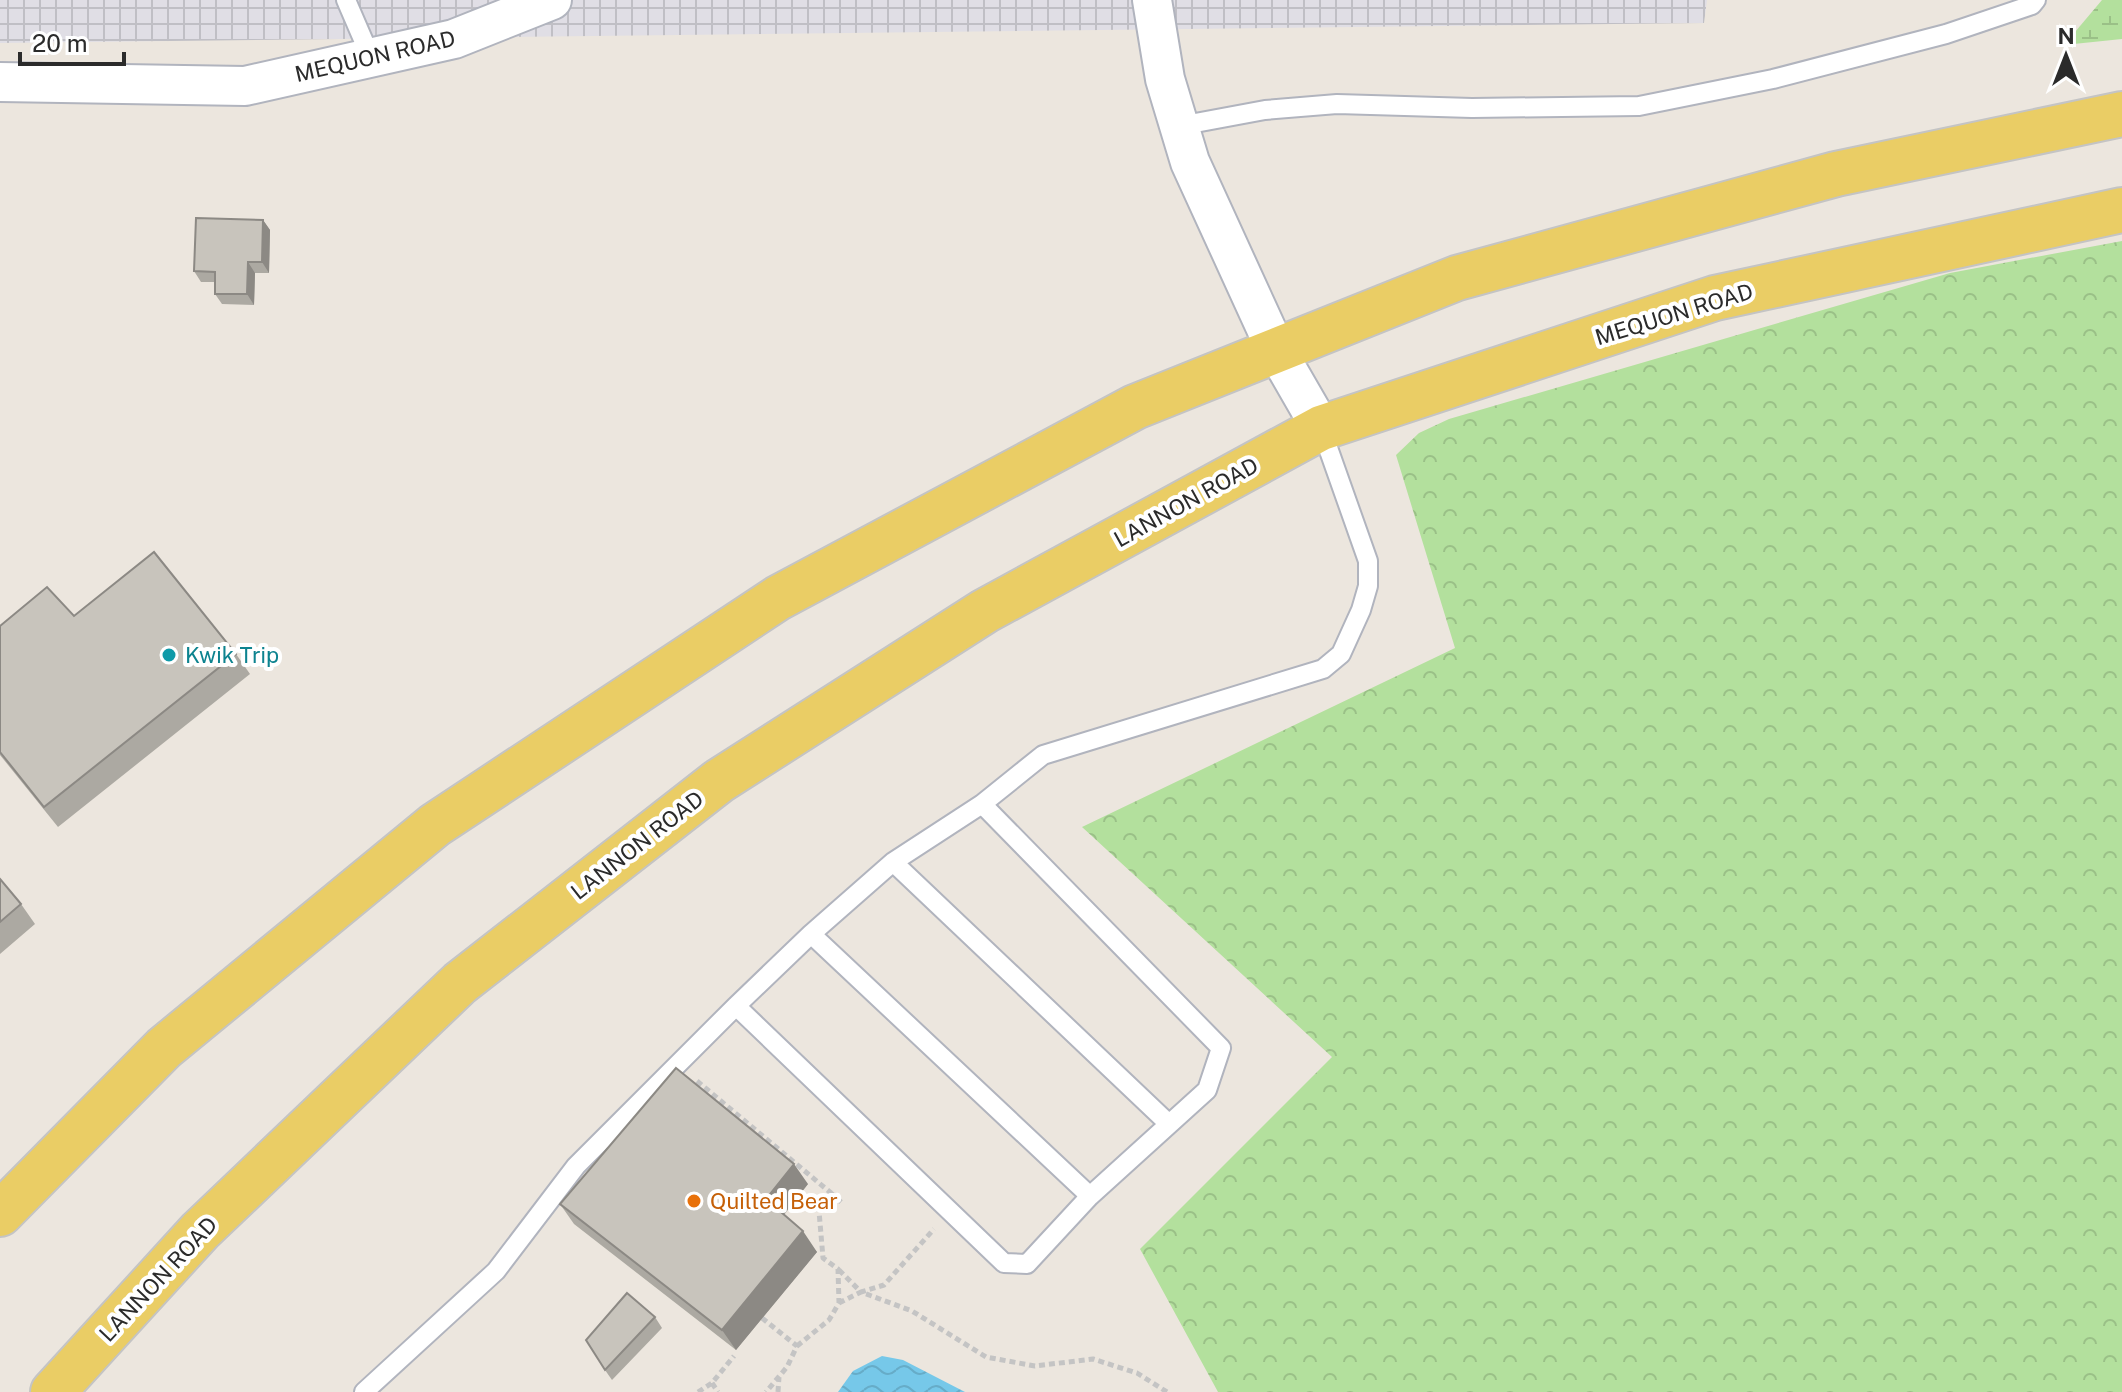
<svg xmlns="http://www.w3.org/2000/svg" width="2122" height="1392" font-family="'Public Sans',sans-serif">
	<defs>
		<pattern id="industrial-grid" width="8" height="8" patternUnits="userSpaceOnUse" patternTransform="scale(2)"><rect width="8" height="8" fill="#e0dee5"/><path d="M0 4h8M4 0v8" fill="none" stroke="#c0bfc5"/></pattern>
		<pattern id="wetland-marsh" width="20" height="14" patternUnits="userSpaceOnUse" patternTransform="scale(2)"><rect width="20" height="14" fill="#b3e09d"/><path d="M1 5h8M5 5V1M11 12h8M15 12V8" fill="none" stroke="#9ac087"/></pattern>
		<pattern id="park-crowns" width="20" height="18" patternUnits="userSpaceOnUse" patternTransform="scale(2)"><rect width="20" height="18" fill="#b3e09d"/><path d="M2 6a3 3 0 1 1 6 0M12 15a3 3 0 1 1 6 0" fill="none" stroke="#9ac087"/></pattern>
		<pattern id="water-waves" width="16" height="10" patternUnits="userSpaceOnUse" patternTransform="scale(2)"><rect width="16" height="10" fill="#76c8e9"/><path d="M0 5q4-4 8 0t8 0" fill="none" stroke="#66acc8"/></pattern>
	</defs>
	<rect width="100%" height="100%" fill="#ece6de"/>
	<!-- industrial -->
	<path fill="url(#industrial-grid)" d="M 0,0 L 1707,0 L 1704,23 L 0,43 Z"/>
	<!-- wetland -->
	<path fill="url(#wetland-marsh)" d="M 2102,0 L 2122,0 L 2122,39 L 2064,45 Z"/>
	<!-- park -->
	<path fill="url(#park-crowns)" d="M 2122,241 L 2122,1392 L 1218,1392 L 1140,1249 L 1332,1057 L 1082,827 L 1455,648 L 1396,455 L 1419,433 L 1449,419 L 1950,273 Z"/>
	<!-- water -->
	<path fill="url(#water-waves)" d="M 882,1356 L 903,1360 L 965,1392 L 838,1392 L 853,1371 Z"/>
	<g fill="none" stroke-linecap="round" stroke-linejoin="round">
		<defs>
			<path id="lane" d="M 346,0 L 371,58
				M 1179,126 L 1265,110 L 1337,104 L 1472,108 L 1639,106 L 1773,79 L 1946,34 L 2032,5 L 2036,0
				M 893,862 L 1169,1124
				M 811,934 L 1090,1196
				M 736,1006 L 1004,1263 L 1027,1264 L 1090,1196 L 1207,1090 L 1221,1048 L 982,804
				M 364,1392 L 496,1271 L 576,1166 L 736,1006 L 811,934 L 893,862 L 982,804 L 1043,755 L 1323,669 L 1341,654 L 1361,610 L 1368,586 L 1368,561 L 1321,428"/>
			<path id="street" d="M 1152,0 L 1165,79 L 1190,162 L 1276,350 L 1321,428
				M 0,82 L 245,86 L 454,39 L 552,0"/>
			<path id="primary" d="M 0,1214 L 164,1048 L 435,825 L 778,598 L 1135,407 L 1457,278 L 1836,174 L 2122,114
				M 53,1392 L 200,1231 L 460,983 L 719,781 L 985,611 L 1321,428 L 1715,298 L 2122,210"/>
		</defs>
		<!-- lane casing -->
		<use href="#lane" stroke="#b1b4be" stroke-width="22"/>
		<!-- street casing -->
		<use href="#street" stroke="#b1b4be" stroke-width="42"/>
		<!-- primary casing -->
		<use href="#primary" stroke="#c4c4c4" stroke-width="48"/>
		<!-- path -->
		<path stroke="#c4c4c4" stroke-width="5" stroke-dasharray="6 4" stroke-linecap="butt" d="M 697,1081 L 831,1193
			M 839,1270 L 861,1292 L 884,1285 L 934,1229
			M 839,1303 L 861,1292 L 912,1311 L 986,1357 L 1035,1366 L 1093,1359 L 1137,1373 L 1167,1392
			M 762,1318 L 797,1346 L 787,1367 L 766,1392
			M 797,1346 L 829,1320 L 839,1303 L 838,1269 L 823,1258 L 819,1211 L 831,1193 L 843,1204
			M 712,1383 L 718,1392
			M 698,1392 L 712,1383 L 734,1356
			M 778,1392 L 779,1377"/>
		<!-- lane -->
		<use href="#lane" stroke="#fff" stroke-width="18"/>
		<!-- street -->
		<use href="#street" stroke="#fff" stroke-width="38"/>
		<!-- primary -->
		<use href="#primary" stroke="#eacd65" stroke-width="44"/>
	</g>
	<!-- wall -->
	<path fill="#aca9a2" d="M 263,220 L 270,230 L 269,273 L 255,273 L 254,305 L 222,304 L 215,294 L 215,282 L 201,282 L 194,271 Z
		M 74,616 L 236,654 L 250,674 L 58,827 L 0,755 L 0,626 Z
		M 0,879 L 21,904 L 35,924 L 0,954 Z
		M 808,1184 L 784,1215 L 817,1252 L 736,1350 L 574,1224 L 560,1204 Z
		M 655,1317 L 662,1328 L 612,1380 L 605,1370 Z"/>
	<!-- shaded-wall -->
	<path fill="#8c8984" d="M 263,220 L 270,230 L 269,273 L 262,262 Z
		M 248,262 L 255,273 L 254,305 L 247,294 Z
		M 794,1164 L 808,1184 L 780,1219 L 766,1199 Z
		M 803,1231 L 817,1252 L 736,1350 L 722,1330 Z"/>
	<!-- building -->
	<path fill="#c8c4bc" stroke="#8c8984" stroke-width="2" d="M 196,218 L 263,220 L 262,262 L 248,262 L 247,294 L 215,294 L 215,272 L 194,271 Z
		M 154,552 L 236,654 L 44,807 L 0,752 L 0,626 L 47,587 L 74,616 Z
		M 0,879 L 21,904 L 0,922 Z
		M 676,1068 L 794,1164 L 766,1199 L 803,1231 L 722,1330 L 560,1204 Z
		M 627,1293 L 655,1317 L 605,1370 L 586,1340 Z"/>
	<!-- markers -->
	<circle fill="#0f9aa8" stroke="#fff" stroke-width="3" cx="169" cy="655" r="8"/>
	<circle fill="#e8710a" stroke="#fff" stroke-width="3" cx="694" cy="1201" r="8"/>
	<g text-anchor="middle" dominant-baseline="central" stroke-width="8" stroke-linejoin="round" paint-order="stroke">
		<!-- street labels -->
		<g font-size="22" fill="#2b2b2b" stroke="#fff">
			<text transform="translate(375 56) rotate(-13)">MEQUON ROAD</text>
			<text transform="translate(1674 314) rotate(-17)">MEQUON ROAD</text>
			<text transform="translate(1186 502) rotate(-29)">LANNON ROAD</text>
			<text transform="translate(637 845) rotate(-38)">LANNON ROAD</text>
			<text transform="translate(158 1279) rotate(-47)">LANNON ROAD</text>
		</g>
		<!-- culture labels -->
		<g font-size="22" fill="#0d838f" stroke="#fff" text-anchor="start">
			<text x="185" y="655">Kwik Trip</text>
		</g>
		<!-- food labels -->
		<g font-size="22" fill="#c56008" stroke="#fff" text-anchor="start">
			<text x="710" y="1201">Quilted Bear</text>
		</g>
	</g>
	<!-- north arrow -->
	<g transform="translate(2066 56)" stroke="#ffffff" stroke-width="6" paint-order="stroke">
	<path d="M0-6L14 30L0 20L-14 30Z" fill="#2b2b2b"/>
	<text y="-12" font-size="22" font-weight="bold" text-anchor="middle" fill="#2b2b2b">N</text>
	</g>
	<!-- scale -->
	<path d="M20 52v12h104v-12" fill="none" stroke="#2b2b2b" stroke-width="4"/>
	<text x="32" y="52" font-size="24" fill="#2b2b2b" stroke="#ffffff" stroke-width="6" paint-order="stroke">20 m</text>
</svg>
